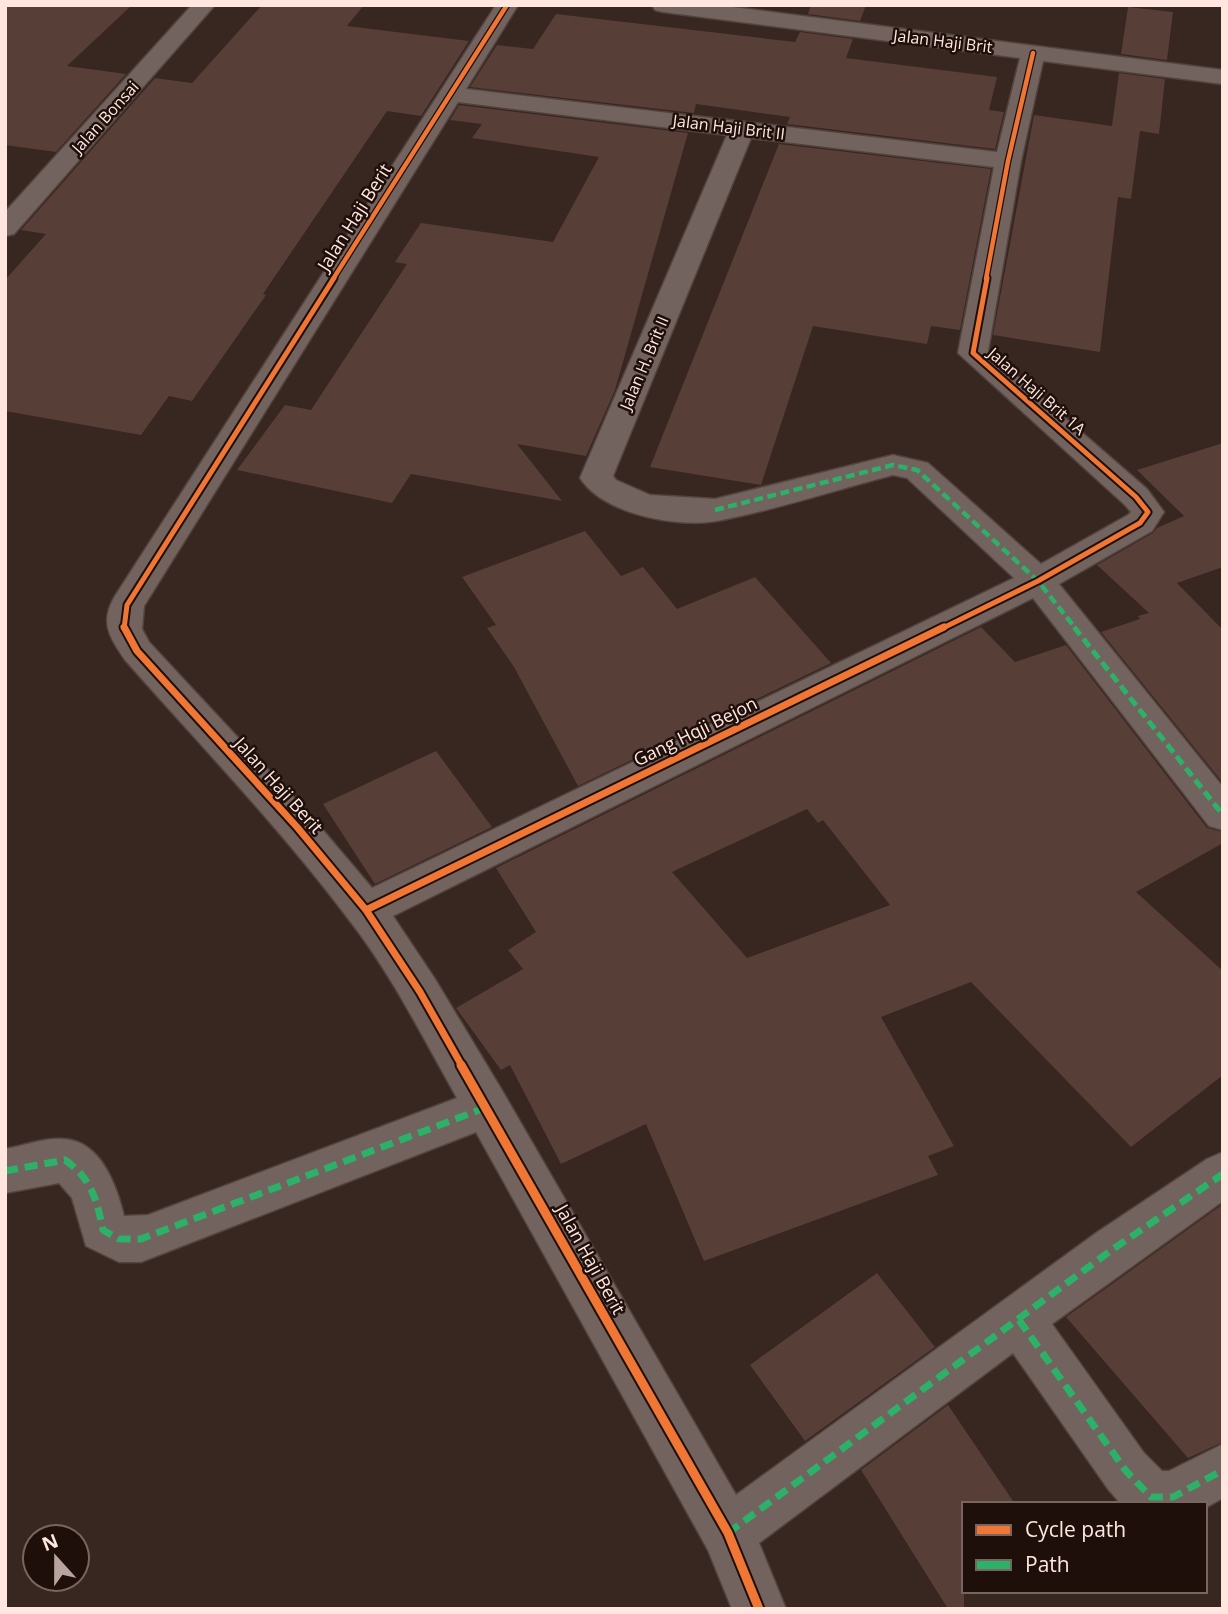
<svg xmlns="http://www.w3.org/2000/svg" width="1228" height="1614" font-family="'Open Sans',sans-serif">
	<rect width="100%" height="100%" fill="#382621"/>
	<!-- building -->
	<path fill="#573e36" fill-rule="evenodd" d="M 5,5 L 132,5 L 67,66 L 126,74 L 56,152 L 5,145 Z
		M 262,5 L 364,5 L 347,26 L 469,41 L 421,116 L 387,111 L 263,294 L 266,295 L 192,401 L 169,396 L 141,435 L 5,411 L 5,280 L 46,234 L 21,230 L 155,78 L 192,83 Z
		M 811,5 L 866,5 L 860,21 L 808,14 Z
		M 1128,7 L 1173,12 L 1167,60 L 1121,54 Z
		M 556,14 L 795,42 L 800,32 L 853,39 L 846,58 L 997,77 L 989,110 L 1004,112 L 995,149 L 787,124 L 790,117 L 696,104 L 694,113 L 470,87 L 497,45 L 533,49 Z
		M 1119,73 L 1165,79 L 1159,134 L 1140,131 L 1131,199 L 1118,197 L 1100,352 L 993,335 L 1034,115 L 1112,126 Z
		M 459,105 L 688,133 L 615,390 L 586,456 L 517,444 L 562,501 L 411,474 L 392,503 L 237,470 L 285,405 L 311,410 L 407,264 L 395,262 L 421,223 L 553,242 L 599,157 L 472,138 L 482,124 L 450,120 Z
		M 779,144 L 991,169 L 960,330 L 931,326 L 927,344 L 813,326 L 761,485 L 650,467 Z
		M 1223,443 L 1223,567 L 1177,583 L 1223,630 L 1223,783 L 1101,632 L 1140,619 L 1138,616 L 1149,613 L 1097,565 L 1153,533 L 1157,528 L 1184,516 L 1137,470 Z
		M 585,531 L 621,576 L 643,567 L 677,609 L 755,577 L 831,663 L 578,786 L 514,667 L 487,628 L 496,625 L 462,577 Z
		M 981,627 L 1015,662 L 1066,645 L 1207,828 L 1223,832 L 1223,843 L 1136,892 L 1223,971 L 1223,1075 L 1131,1147 L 971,982 L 881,1017 L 954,1146 L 928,1156 L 938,1175 L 704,1261 L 646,1124 L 561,1164 L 510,1065 L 501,1070 L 456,1008 L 523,969 L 508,950 L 536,932 L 496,868 ZM 807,809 L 818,823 L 823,820 L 890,905 L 747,958 L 672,872 Z
		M 436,751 L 492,827 L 375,884 L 323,804 Z
		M 1223,1204 L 1223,1442 L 1188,1458 L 1066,1317 Z
		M 877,1273 L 935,1347 L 805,1441 L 750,1365 Z
		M 948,1405 L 1015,1504 L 964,1504 L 964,1609 L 948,1609 L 861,1470 Z"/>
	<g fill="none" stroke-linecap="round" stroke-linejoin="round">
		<defs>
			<path id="street" d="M 192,5 L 215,5 L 14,234 L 5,236 L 5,212 Z
				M 496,5 L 518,5 L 466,89 L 997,152 L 1020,58 L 663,12 L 655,10 L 652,5 L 717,5 L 1223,70 L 1223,84 L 1043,61 L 1021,161 L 988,351 L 1147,489 L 1164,512 L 1152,531 L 1059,584 L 1223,787 L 1223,830 L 1209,826 L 1033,598 L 393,916 L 435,979 L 503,1092 L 736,1495 L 1096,1233 L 1207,1159 L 1223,1152 L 1223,1201 L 1052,1324 L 1144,1453 L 1162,1471 L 1169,1471 L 1223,1444 L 1223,1498 L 1205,1508 L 1205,1504 L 1121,1504 L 1108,1489 L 1013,1353 L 759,1543 L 786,1609 L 732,1609 L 708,1550 L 476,1132 L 141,1262 L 119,1262 L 86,1246 L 72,1198 L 59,1183 L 5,1193 L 5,1149 C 23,1146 46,1137 64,1139 C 101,1141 117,1187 124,1216 L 148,1215 L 457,1098 C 423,1038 392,975 350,921 C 281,829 201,746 125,660 C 110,637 99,623 115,596 ZM 458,102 L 727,135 L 580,478 C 603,514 676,528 717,521 C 776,510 835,490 893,475 L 907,478 L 1014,578 L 372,888 L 311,816 L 149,642 L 142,629 L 144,606 ZM 751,138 L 994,167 L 958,353 L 1125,505 L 1131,512 L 1128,515 L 1041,564 L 928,463 L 893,455 L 715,499 L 650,495 L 616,480 L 613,476 Z"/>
		</defs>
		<!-- street casing -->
		<use href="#street" stroke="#53433f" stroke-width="3"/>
		<!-- street -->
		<use href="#street" fill="#72635f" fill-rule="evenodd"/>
		<!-- quiet-far2 -->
		<path stroke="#2db169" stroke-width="4.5" stroke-dasharray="9 4.5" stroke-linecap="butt" d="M 715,510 L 893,465 L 917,470 L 1038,581 L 1076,629"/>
		<!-- quiet-far1 -->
		<path stroke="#2db169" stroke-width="5" stroke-dasharray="10 5" stroke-linecap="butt" d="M 1074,627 L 1223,815"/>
		<!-- quiet -->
		<path stroke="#2db169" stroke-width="7" stroke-dasharray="13 7" stroke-linecap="butt" d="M 5,1171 L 65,1160 C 91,1178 97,1200 103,1230 L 119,1239 L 141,1239 L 487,1107
			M 1019,1320 L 1126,1471 L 1151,1497 L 1173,1497 L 1223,1470
			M 728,1533 L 1113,1249 L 1223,1174"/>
		<defs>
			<path id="cycleway-far3" d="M 333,279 L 507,5
				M 986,279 L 1008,161 L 1033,53"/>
			<path id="cycleway-far2" d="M 124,629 L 127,605 L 334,278
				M 941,629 L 1038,581 L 1140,523 L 1148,512 L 1136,497 L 973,353 L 987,278"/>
			<path id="cycleway-far1" d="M 124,627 L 137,651 L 297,827 L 366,910 L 420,992 L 462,1066
				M 366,910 L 944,627"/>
			<path id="cycleway" d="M 461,1065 L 728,1533 L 759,1609"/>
		</defs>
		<!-- cycleway-far3 casing -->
		<use href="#cycleway-far3" stroke="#1e0f0b" stroke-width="7"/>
		<!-- cycleway-far2 casing -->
		<use href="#cycleway-far2" stroke="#1e0f0b" stroke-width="9"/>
		<!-- cycleway-far1 casing -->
		<use href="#cycleway-far1" stroke="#1e0f0b" stroke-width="11"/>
		<!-- cycleway casing -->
		<use href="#cycleway" stroke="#1e0f0b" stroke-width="13"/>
		<!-- cycleway-far3 -->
		<use href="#cycleway-far3" stroke="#f07635" stroke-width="4.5"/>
		<!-- cycleway-far2 -->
		<use href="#cycleway-far2" stroke="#f07635" stroke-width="5"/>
		<!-- cycleway-far1 -->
		<use href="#cycleway-far1" stroke="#f07635" stroke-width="7"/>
		<!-- cycleway -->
		<use href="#cycleway" stroke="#f07635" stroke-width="9"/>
	</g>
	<g text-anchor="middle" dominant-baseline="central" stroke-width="5" stroke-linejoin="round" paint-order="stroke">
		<!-- far-street labels -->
		<g font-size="16" fill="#ffe7e0" stroke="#1e0f0b">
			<text transform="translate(943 41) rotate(7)">Jalan Haji Brit</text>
			<text transform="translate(105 117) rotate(-48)">Jalan Bonsai</text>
			<text transform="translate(729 127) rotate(7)">Jalan Haji Brit II</text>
			<text transform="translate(644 363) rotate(-67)">Jalan H. Brit II</text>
			<text transform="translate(1037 391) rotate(41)">Jalan Haji Brit 1A</text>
		</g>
		<!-- street labels -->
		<g font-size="18" fill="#ffe7e0" stroke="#1e0f0b">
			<text transform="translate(354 217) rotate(-58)">Jalan Haji Berit</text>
			<text transform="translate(695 731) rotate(-26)">Gang Hqji Bejon</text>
			<text transform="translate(279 785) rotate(48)">Jalan Haji Berit</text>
			<text transform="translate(591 1259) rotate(61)">Jalan Haji Berit</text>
		</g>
	</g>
	<!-- border -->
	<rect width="1228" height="1614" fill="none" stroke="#ffe7e0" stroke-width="14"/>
	<!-- legend -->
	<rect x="962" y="1502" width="245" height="91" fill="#1e0f0b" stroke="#786560" stroke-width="2"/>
	<rect x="976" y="1525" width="35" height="10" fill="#f07635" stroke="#786560" stroke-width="2"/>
	<text x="1025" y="1537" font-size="21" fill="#ffe7e0">Cycle path</text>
	<rect x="976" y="1560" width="35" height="10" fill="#2db169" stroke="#786560" stroke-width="2"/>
	<text x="1025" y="1572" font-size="21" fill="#ffe7e0">Path</text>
	<!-- north arrow -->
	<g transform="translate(56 1558) rotate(339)"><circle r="33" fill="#1e0f0b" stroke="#786560" stroke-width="2"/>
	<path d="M0-5L12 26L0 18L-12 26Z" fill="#b9a39d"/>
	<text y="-10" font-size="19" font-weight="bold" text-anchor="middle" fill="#ffe7e0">N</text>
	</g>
</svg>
